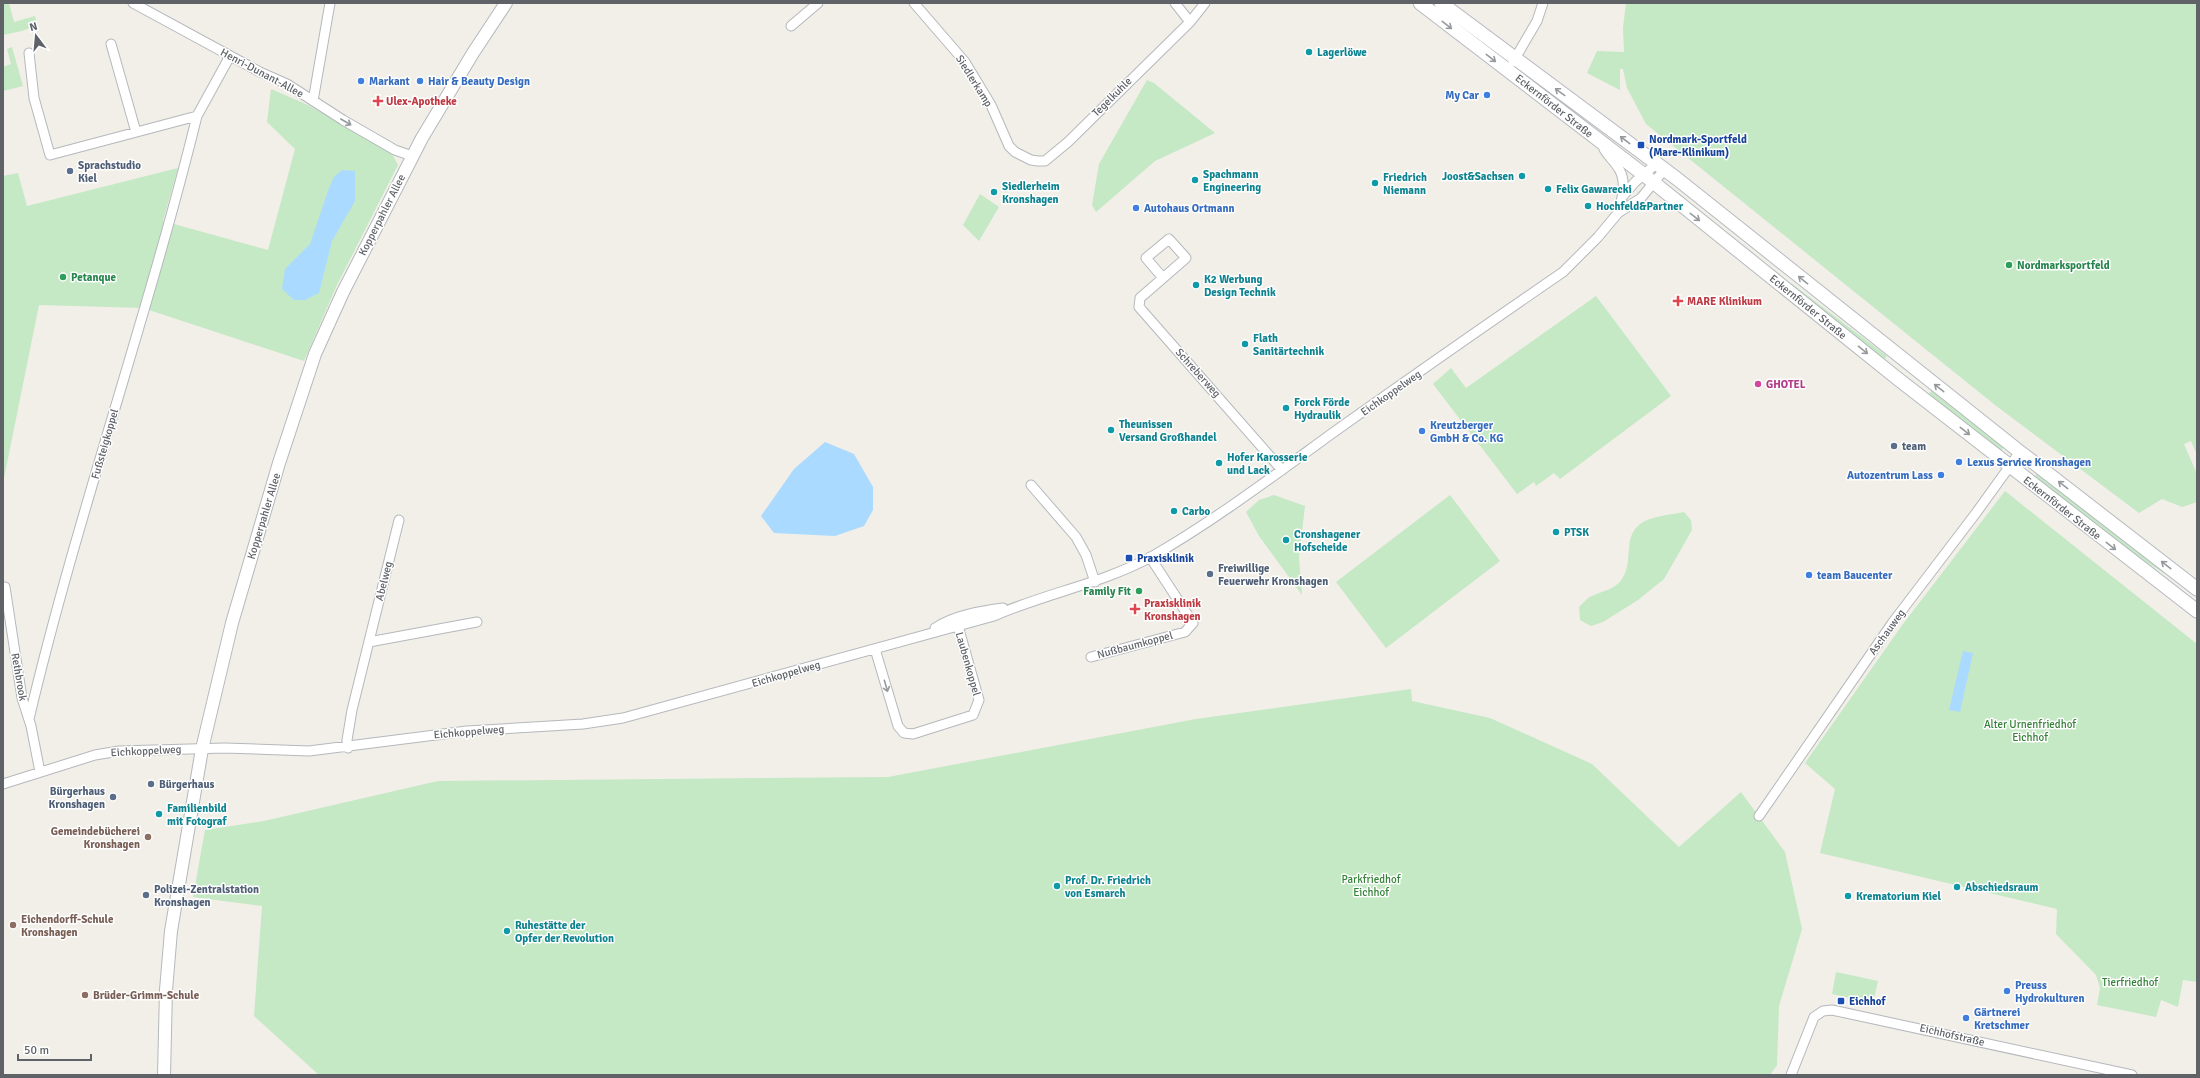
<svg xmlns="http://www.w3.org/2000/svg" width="2200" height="1078" font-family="Signika,sans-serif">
	<rect width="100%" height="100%" fill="#f1efe8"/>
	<!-- green -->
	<path fill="#c5e8c5" d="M 3,3 L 9,3 L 14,22 L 35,16 L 37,25 L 22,31 L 3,35 Z
		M 1626,3 L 2197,3 L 2197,455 L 2191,441 L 2184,444 L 2197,474 L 2197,502 L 2182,507 L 2162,499 L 2139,513 L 1995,405 L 1646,124 L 1627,88 L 1623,69 L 1620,69 L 1620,90 L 1587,73 L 1597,51 L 1624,52 L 1623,28 Z
		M 12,47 L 23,86 L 3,91 L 3,67 L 11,64 L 7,49 Z
		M 1147,80 L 1154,83 L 1215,133 L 1155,161 L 1096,212 L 1092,205 L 1099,164 Z
		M 271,89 L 308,105 L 391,152 L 398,165 L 336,287 L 304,361 L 143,308 L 39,305 L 3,483 L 3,176 L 18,173 L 27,206 L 178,168 L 163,221 L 268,250 L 295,149 L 267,122 Z
		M 980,194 L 999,207 L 979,241 L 963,225 Z
		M 1791,283 L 1887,356 L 1884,360 L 1790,285 Z
		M 1596,296 L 1671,396 L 1560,479 L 1554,473 L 1536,486 L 1534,482 L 1517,494 L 1433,384 L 1451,368 L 1466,388 Z
		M 1932,390 L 2004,447 L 2000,452 L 1928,395 Z
		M 2038,472 L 2197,594 L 2197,597 L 2181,584 L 2127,550 L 2034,478 Z
		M 2005,491 L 2197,644 L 2197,982 L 2183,980 L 2178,1007 L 2161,1000 L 2156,1017 L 2097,1005 L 2100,988 L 2096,975 L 2056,934 L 2057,909 L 1820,853 L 1835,789 L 1805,763 L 1903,624 Z
		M 1274,495 L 1305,506 L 1299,557 L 1302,595 L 1259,536 L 1246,512 L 1259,500 Z
		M 1450,495 L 1500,561 L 1386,648 L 1336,582 Z
		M 1684,512 L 1691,520 L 1692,530 L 1664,579 L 1638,600 L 1603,622 L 1591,626 L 1580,620 L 1579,607 C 1582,604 1585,601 1588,598 C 1600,591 1614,591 1622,579 C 1628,570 1628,559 1629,549 C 1630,516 1659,517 1684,512 Z
		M 1411,689 L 1412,701 L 1490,718 L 1592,764 L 1679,847 L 1741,792 L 1785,852 L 1802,929 L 1779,1006 L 1777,1065 L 1770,1075 L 319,1075 L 254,1016 L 262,906 L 193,897 L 205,830 L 264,821 L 438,781 L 888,777 L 1196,719 Z
		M 1836,972 L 1878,981 L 1873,1003 L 1832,994 Z"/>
	<!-- water -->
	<path fill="#aadaff" d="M 342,170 L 355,171 L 355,201 L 332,241 L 319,293 L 305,300 L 294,300 L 282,289 L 285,269 L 310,244 L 329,188 L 334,177 Z
		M 825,442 L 854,454 L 873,487 L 873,510 L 864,526 L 835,536 L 774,533 L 761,516 L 794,469 Z
		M 1963,651 L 1973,653 L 1960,712 L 1949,710 Z"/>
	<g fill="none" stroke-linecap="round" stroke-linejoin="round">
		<defs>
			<path id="minor" d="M 133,3 L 260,72 L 287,84 L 343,120 L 395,150 L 412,156
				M 914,3 L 965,62 L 991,105 L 1009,146 L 1015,152 L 1031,160 L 1038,161 L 1045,161 L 1068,142 L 1190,22 L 1205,3
				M 1175,3 L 1190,22
				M 791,26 L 818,3
				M 111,44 L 136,132
				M 29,53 L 34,98 L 50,155 L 197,116 L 230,56
				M 1513,62 L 1537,21 L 1543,3
				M 313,101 L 330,3
				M 1604,149 C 1608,156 1615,162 1619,169 C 1627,182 1622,199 1618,213
				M 1622,197 L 1635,182 L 1656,164
				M 1163,278 L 1146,258 L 1169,239 L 1186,258 L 1140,298 L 1139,307 L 1282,470
				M 1031,485 L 1076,537 L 1086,555 L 1095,582
				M 5,587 L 22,698 L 31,726 L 40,772
				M 935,628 C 954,615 981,611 1003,608
				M 369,642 L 477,622
				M 875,649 L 898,726 L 904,733 L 913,734 L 973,715 L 979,700 L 956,619
				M 1091,657 L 1185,632 L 1193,623 L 1150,557
				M 29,719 C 77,516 147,319 197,116
				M 348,748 L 347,740 L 352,710 L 399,520
				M 3,784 L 95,755 L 119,751 L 225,748 L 309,751 L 467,731 L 583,724 L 623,718 L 994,616 C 1046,593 1101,584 1151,557 C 1214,521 1276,474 1334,432 C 1410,378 1486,325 1563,272 L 1598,237 L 1618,213 L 1641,198 L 1664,170
				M 1759,816 L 1893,622 L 1976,513 L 2020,452
				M 1791,1075 L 1814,1017 L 1823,1011 L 1832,1010 L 2132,1075"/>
			<path id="tertiary" d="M 164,1075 L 166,990 L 171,931 L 202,749 L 232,623 L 279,463 L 315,354 L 343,292 L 422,138 L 473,53 L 506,3"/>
			<path id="secondary" d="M 1420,3 L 1643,174 L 1898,379 L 2197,611
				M 1441,3 L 1676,178 L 2020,452 L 2197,589"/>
		</defs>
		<!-- minor casing -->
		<use href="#minor" stroke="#b5b8bc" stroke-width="11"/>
		<!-- tertiary casing -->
		<use href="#tertiary" stroke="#b5b8bc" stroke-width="14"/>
		<!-- secondary casing -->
		<use href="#secondary" stroke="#b6babf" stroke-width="15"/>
		<!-- minor -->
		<use href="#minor" stroke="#fff" stroke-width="9"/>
		<!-- tertiary -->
		<use href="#tertiary" stroke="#fff" stroke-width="12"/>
		<!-- secondary -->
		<use href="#secondary" stroke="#fff" stroke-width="13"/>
	</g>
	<!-- one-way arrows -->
	<defs><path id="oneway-shaft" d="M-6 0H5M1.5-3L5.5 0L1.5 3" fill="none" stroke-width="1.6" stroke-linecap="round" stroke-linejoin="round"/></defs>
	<g stroke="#979a9d">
		<use href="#oneway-shaft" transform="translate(1447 25) rotate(38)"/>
		<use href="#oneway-shaft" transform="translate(1491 58) rotate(38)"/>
		<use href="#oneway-shaft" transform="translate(1560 92) rotate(-144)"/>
		<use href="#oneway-shaft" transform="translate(346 122) rotate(30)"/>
		<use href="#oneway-shaft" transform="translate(1625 140) rotate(-143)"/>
		<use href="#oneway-shaft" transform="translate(1695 217) rotate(38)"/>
		<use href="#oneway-shaft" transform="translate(1803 280) rotate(-141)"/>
		<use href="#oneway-shaft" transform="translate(1863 350) rotate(39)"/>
		<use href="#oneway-shaft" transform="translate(1939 388) rotate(-142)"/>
		<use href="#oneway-shaft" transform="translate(1965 431) rotate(38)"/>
		<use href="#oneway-shaft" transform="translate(2063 485) rotate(-142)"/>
		<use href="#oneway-shaft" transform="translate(2111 546) rotate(38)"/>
		<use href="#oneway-shaft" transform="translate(2166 565) rotate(-142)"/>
		<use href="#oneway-shaft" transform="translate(886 686) rotate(74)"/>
	</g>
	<!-- markers -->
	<g fill="#0f9aa8" stroke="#fff" stroke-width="1.5">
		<circle cx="1309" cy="52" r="4"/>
		<circle cx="1522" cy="176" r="4"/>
		<circle cx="1195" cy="180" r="4"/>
		<circle cx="1375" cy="183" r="4"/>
		<circle cx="1548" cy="189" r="4"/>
		<circle cx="994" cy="192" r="4"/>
		<circle cx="1588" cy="206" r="4"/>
		<circle cx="1196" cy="285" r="4"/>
		<circle cx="1245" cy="344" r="4"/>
		<circle cx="1286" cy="408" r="4"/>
		<circle cx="1111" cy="430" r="4"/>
		<circle cx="1219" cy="463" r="4"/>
		<circle cx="1174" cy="511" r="4"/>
		<circle cx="1556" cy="532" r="4"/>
		<circle cx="1286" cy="540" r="4"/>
		<circle cx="159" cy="814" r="4"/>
		<circle cx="1057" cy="886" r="4"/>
		<circle cx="1957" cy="887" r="4"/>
		<circle cx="1848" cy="896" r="4"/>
		<circle cx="507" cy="931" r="4"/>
	</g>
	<g fill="#3f7fe0" stroke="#fff" stroke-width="1.5">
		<circle cx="361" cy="81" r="4"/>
		<circle cx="420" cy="81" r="4"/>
		<circle cx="1487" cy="95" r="4"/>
		<circle cx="1136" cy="208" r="4"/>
		<circle cx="1422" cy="431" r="4"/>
		<circle cx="1959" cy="462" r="4"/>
		<circle cx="1941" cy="475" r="4"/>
		<circle cx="1809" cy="575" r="4"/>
		<circle cx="2007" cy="991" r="4"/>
		<circle cx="1966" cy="1018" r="4"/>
	</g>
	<g fill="#e0444e" stroke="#fff" stroke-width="1.5">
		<path d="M376 95h4v4h4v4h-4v4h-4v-4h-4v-4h4z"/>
		<path d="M1676 295h4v4h4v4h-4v4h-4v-4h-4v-4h4z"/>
		<path d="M1133 603h4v4h4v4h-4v4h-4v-4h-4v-4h4z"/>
	</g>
	<g fill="#1a4fb4" stroke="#fff" stroke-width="1.5">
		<rect x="1637" y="141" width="8" height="8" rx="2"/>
		<rect x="1125" y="554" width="8" height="8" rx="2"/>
		<rect x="1837" y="997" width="8" height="8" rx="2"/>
	</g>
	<g fill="#5c6f8a" stroke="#fff" stroke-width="1.5">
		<circle cx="70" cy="171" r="4"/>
		<circle cx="1894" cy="446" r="4"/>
		<circle cx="1210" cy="574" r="4"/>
		<circle cx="151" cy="784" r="4"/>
		<circle cx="113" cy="797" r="4"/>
		<circle cx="146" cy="895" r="4"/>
	</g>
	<g fill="#2e9e5b" stroke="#fff" stroke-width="1.5">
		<circle cx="2009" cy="265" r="4"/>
		<circle cx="63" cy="277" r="4"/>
		<circle cx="1139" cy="591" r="4"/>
	</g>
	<circle fill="#d1479c" stroke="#fff" stroke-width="1.5" cx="1758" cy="384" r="4"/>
	<g fill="#8d6e63" stroke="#fff" stroke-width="1.5">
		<circle cx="148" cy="837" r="4"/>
		<circle cx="13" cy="925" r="4"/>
		<circle cx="85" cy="995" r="4"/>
	</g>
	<g text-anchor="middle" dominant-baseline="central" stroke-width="3" stroke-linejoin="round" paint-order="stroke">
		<!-- culture labels -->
		<g font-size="11" font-weight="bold" fill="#0d838f" stroke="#fff" text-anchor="start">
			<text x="1317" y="52">Lagerlöwe</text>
			<text x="1203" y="174">Spachmann<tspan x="1203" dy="13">Engineering</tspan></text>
			<text x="1514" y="176" text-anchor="end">Joost&amp;Sachsen</text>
			<text x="1383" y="177">Friedrich<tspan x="1383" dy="13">Niemann</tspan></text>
			<text x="1002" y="186">Siedlerheim<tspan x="1002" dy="13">Kronshagen</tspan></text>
			<text x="1556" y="189">Felix Gawarecki</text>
			<text x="1596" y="206">Hochfeld&amp;Partner</text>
			<text x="1204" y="279">K2 Werbung<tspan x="1204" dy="13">Design Technik</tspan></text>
			<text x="1253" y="338">Flath<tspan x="1253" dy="13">Sanitärtechnik</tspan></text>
			<text x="1294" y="402">Forck Förde<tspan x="1294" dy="13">Hydraulik</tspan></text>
			<text x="1119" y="424">Theunissen<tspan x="1119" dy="13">Versand Großhandel</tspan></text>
			<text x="1227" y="457">Hofer Karosserie<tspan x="1227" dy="13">und Lack</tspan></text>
			<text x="1182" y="511">Carbo</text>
			<text x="1564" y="532">PTSK</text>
			<text x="1294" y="534">Cronshagener<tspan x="1294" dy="13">Hofscheide</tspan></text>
			<text x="167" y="808">Familienbild<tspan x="167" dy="13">mit Fotograf</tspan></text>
			<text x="1065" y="880">Prof. Dr. Friedrich<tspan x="1065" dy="13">von Esmarch</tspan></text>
			<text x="1965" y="887">Abschiedsraum</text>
			<text x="1856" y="896">Krematorium Kiel</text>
			<text x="515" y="925">Ruhestätte der<tspan x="515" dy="13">Opfer der Revolution</tspan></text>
		</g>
		<!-- street labels -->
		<g font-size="11" fill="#5f6368" stroke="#fff">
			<text transform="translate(262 73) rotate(28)">Henri-Dunant-Allee</text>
			<text transform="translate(974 81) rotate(58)">Siedlerkamp</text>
			<text transform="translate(1112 97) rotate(-45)">Tegelkuhle</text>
			<text transform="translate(1554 106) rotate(38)">Eckernförder Straße</text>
			<text transform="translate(382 215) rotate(-63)">Kopperpahler Allee</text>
			<text transform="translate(1808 307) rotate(39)">Eckernförder Straße</text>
			<text transform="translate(1198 373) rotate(48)">Schreberweg</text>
			<text transform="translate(1391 393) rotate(-35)">Eichkoppelweg</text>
			<text transform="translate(105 444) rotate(-74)">Fußsteigkoppel</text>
			<text transform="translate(2062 508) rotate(38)">Eckernförder Straße</text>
			<text transform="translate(264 516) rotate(-73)">Kopperpahler Allee</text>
			<text transform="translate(384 581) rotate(-76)">Abelweg</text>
			<text transform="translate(1887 632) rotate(-54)">Aschauweg</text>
			<text transform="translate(1135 645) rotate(-15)">Nußbaumkoppel</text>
			<text transform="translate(968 664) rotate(74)">Laubenkoppel</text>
			<text transform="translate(786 674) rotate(-16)">Eichkoppelweg</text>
			<text transform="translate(19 677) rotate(80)">Rethbrook</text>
			<text transform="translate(469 732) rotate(-5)">Eichkoppelweg</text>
			<text transform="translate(146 751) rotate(-3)">Eichkoppelweg</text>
			<text transform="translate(1952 1035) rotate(13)">Eichhofstraße</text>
		</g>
		<!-- shop labels -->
		<g font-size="11" font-weight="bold" fill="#366cbe" stroke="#fff" text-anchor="start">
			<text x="369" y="81">Markant</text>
			<text x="428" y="81">Hair &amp; Beauty Design</text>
			<text x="1479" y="95" text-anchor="end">My Car</text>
			<text x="1144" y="208">Autohaus Ortmann</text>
			<text x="1430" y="425">Kreutzberger<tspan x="1430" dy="13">GmbH &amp; Co. KG</tspan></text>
			<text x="1967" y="462">Lexus Service Kronshagen</text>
			<text x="1933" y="475" text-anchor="end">Autozentrum Lass</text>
			<text x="1817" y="575">team Baucenter</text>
			<text x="2015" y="985">Preuss<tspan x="2015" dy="13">Hydrokulturen</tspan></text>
			<text x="1974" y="1012">Gärtnerei<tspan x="1974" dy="13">Kretschmer</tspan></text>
		</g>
		<!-- health labels -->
		<g font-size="11" font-weight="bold" fill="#be3a42" stroke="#fff" text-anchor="start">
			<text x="386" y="101">Ulex-Apotheke</text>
			<text x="1687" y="301">MARE Klinikum</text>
			<text x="1144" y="603">Praxisklinik<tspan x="1144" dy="13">Kronshagen</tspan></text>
		</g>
		<!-- transit labels -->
		<g font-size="11" font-weight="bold" fill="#164399" stroke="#fff" text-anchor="start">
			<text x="1649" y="139">Nordmark-Sportfeld<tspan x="1649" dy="13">(Mare-Klinikum)</tspan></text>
			<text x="1137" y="558">Praxisklinik</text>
			<text x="1849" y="1001">Eichhof</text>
		</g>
		<!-- service labels -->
		<g font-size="11" font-weight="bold" fill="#4e5e75" stroke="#fff" text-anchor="start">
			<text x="78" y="165">Sprachstudio<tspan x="78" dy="13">Kiel</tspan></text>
			<text x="1902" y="446">team</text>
			<text x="1218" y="568">Freiwillige<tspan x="1218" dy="13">Feuerwehr Kronshagen</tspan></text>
			<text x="159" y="784">Bürgerhaus</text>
			<text x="105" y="791" text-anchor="end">Bürgerhaus<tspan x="105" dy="13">Kronshagen</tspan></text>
			<text x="154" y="889">Polizei-Zentralstation<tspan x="154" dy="13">Kronshagen</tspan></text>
		</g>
		<!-- leisure labels -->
		<g font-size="11" font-weight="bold" fill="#27864d" stroke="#fff" text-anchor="start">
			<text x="2017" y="265">Nordmarksportfeld</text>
			<text x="71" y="277">Petanque</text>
			<text x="1131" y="591" text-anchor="end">Family Fit</text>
		</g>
		<!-- hotel labels -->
		<g font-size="11" font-weight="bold" fill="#b23c85" stroke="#fff" text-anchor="start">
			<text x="1766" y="384">GHOTEL</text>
		</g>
		<!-- park labels -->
		<g font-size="11" fill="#348238" stroke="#fff">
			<text x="2030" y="724">Alter Urnenfriedhof<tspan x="2030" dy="13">Eichhof</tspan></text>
			<text x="1371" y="879">Parkfriedhof<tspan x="1371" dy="13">Eichhof</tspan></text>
			<text x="2130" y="982">Tierfriedhof</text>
		</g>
		<!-- education labels -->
		<g font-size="11" font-weight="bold" fill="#785e54" stroke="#fff" text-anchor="start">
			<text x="140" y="831" text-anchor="end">Gemeindebücherei<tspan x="140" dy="13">Kronshagen</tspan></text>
			<text x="21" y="919">Eichendorff-Schule<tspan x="21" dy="13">Kronshagen</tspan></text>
			<text x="93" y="995">Brüder-Grimm-Schule</text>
		</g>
	</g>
	<!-- border -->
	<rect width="2200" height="1078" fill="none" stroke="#5f6368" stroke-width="8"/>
	<!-- north arrow -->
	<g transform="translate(36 36) rotate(344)" stroke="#ffffff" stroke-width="3" paint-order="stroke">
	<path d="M0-3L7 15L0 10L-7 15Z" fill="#5f6368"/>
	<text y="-6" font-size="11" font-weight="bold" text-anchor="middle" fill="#5f6368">N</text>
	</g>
	<!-- scale -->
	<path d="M18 1054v6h73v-6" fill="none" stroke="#5f6368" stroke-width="2"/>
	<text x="24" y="1054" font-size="12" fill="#5f6368" stroke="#ffffff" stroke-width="3" paint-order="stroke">50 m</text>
</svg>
